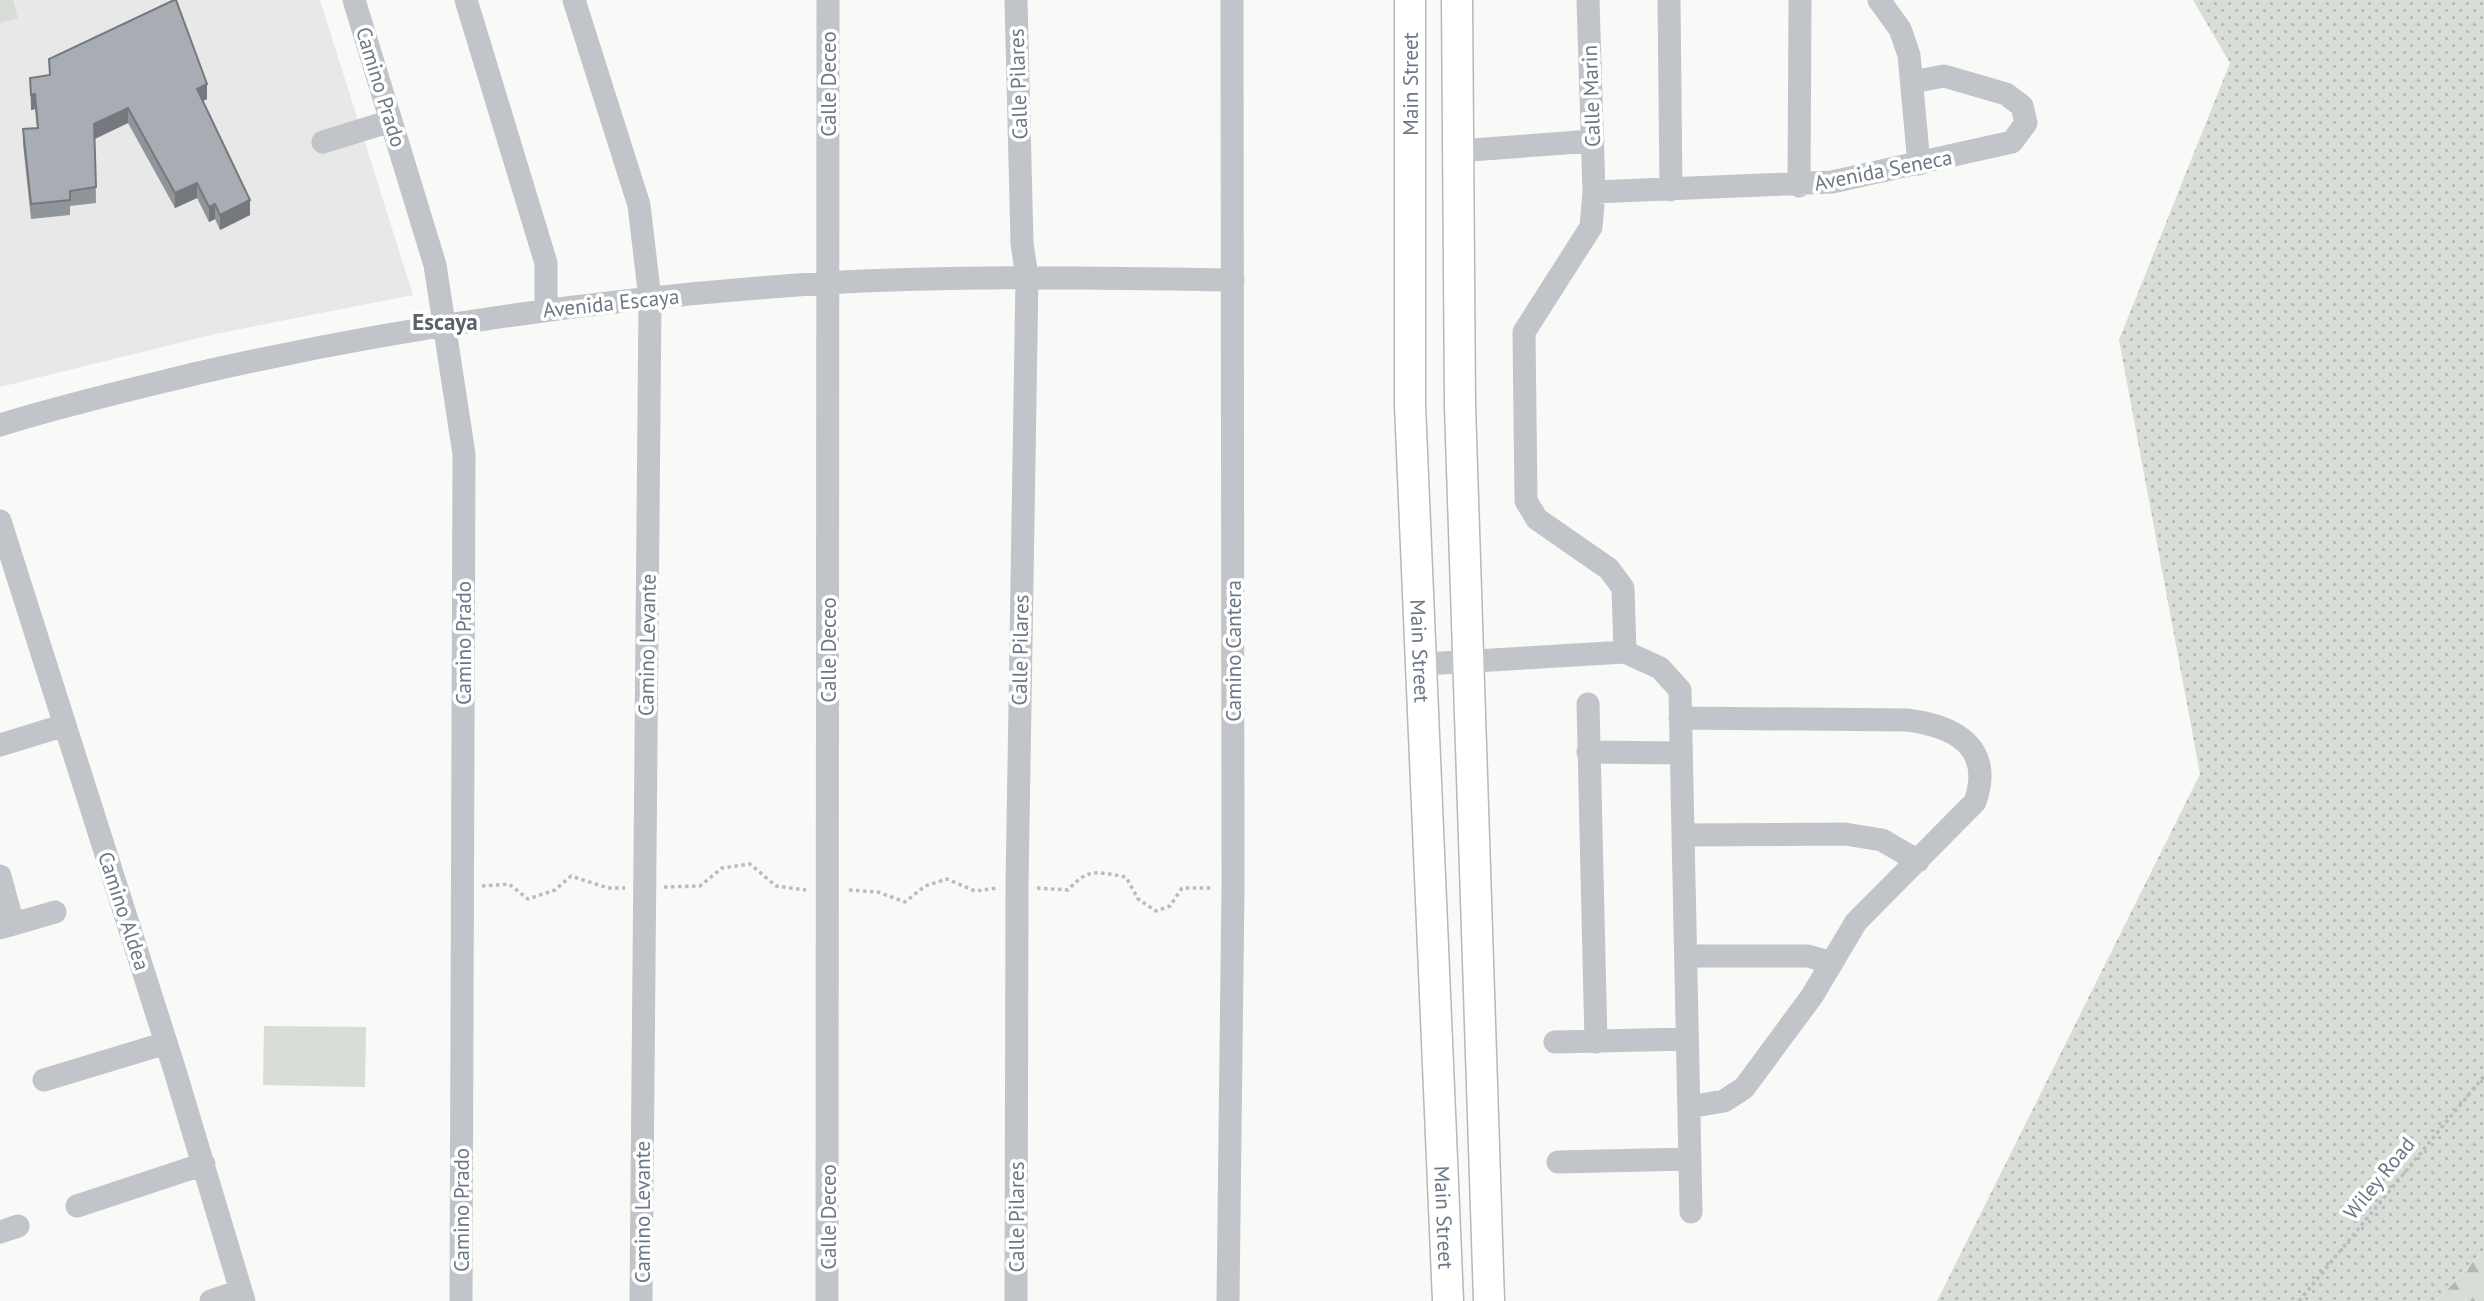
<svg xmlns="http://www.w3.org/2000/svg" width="2484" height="1301" font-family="'PT Sans',sans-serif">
	<defs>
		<pattern id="grass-dots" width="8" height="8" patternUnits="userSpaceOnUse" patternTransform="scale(1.75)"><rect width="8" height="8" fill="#d9ddd7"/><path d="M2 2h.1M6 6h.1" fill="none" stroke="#b4b8b4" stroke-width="1.8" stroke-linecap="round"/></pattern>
		<pattern id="forest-firs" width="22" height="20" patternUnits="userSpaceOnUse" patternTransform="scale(1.75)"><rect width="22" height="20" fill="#d9ddd7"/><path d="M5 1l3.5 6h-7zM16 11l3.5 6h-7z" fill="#b4b8b4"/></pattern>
	</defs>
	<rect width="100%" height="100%" fill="#f9f9f7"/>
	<!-- built -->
	<path fill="#e7e8e7" d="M 0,0 L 320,0 L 413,295 L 215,334 L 0,387 Z"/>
	<!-- grass -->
	<path fill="url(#grass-dots)" d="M 2193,0 L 2484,0 L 2484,1250 L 2437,1301 L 1937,1301 L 2200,774 L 2119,340 L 2230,63 Z"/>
	<!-- forest -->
	<path fill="url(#forest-firs)" d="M 2484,1250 L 2484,1301 L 2437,1301 Z"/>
	<!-- green -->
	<path fill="#d9ddd7" d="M 0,0 L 13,0 L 18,18 L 0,23 Z
		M 264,1026 L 366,1027 L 365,1087 L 263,1085 Z"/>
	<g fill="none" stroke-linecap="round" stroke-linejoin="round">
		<defs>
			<g id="major">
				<path id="s1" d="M 1410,0 L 1410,405 L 1448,1301"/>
				<path d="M 1457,0 L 1460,406 L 1489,1301"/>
			</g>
		</defs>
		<!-- major casing -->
		<use href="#major" stroke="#b5b8bc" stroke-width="33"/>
		<!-- path -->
		<path stroke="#b9bcbe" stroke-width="3.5" stroke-dasharray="3.5 3.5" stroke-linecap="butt" d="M 482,886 L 509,884 L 528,899 L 555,890 L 571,876 L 608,888 L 625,888
			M 664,887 L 700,886 L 722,868 L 750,864 L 776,886 L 806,890
			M 1037,888 L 1068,890 C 1089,867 1097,872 1126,877 L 1138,899 L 1156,911 L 1170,906 L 1182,888 L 1213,888
			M 849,890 L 878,892 L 905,902 L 925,886 L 947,879 L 975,891 L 998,888
			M 2299,1301 L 2484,1076"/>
		<!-- minor -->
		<path stroke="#c1c4c8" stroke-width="23" d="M 354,0 L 435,265 L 464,454 L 461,1301
			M 466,0 L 546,263 L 546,309
			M 574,0 L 639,205 L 650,299 L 641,1301
			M 1588,0 L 1594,192 L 1591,227 L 1524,332 L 1526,501 L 1537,519 L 1609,569 L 1623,588 L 1625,652
			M 1669,0 L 1671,190
			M 1879,0 L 1900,29 L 1909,55 L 1919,164
			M 323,142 L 391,121
			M 1457,151 L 1593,141
			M 1799,186 L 1800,0
			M 1594,192 L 1832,182 L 2012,142 L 2026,123 L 2022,106 L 2006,94 L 1944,76 L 1912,82
			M 0,425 C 64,405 129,390 194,374 C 402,326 613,297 826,283 C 962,275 1098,278 1233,280
			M 0,521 L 175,1071 L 244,1301
			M 1424,664 L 1625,652 L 1660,668 L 1680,690 L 1691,1212
			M 1588,704 L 1596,1042
			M 1680,718 L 1907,720 C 1955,726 1994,747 1975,802 L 1856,922 L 1812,996 L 1744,1088 L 1724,1101 L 1689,1107
			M 0,745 L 65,725
			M 1588,752 L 1681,753
			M 1683,835 L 1845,834 L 1882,840 L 1918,861
			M 0,876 L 13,924
			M 0,928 L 55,912
			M 1686,956 L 1808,956 L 1832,963
			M 1555,1042 L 1687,1039
			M 44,1080 L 166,1043
			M 1558,1162 L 1690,1159
			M 77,1206 L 204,1164
			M 0,1232 L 18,1226
			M 211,1301 L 241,1291
			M 827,1301 L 828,0
			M 1016,1301 L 1017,886 L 1027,277 L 1022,243 L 1016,0
			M 1228,1301 L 1233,887 L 1232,0"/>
		<!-- major -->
		<use href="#major" stroke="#fff" stroke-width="30"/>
	</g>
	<!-- wall -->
	<path fill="#90959a" d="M 49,59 L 207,99 L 203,101 L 250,215 L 220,230 L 215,219 L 209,222 L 197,198 L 175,208 L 128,123 L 95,139 L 96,203 L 70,206 L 70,215 L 31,219 L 23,144 L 23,129 L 37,128 L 35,109 L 31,110 L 30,78 L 49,76 Z"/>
	<!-- shaded-wall -->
	<path fill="#75797d" d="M 207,84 L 207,99 L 197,104 L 197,89 Z
		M 35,94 L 35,109 L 31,110 L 31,95 Z
		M 128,108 L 128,123 L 94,139 L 94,124 Z
		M 197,183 L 197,198 L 175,208 L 175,193 Z
		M 250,200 L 250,215 L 220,230 L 220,215 Z
		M 215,204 L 215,219 L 209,222 L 209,207 Z"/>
	<!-- building -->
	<path fill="#a7adb3" stroke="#75797d" stroke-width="2" d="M 174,0 L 176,0 L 207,84 L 197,89 L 250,200 L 220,215 L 215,204 L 209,207 L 197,183 L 175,193 L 128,108 L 94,124 L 96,187 L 70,191 L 70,200 L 31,204 L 23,129 L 38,128 L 35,94 L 31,95 L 30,78 L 50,75 L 49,59 Z"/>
	<g text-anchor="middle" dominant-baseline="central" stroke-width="7" stroke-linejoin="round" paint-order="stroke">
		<!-- street labels -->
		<g font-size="21" fill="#6c7884" stroke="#fff">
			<text transform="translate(828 84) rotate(-90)">Calle Deceo</text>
			<text transform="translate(1018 84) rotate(-92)">Calle Pilares</text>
			<text transform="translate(1410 84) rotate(-90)">Main Street</text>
			<text transform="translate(381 87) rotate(73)">Camino Prado</text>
			<text transform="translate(1591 96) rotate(-92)">Calle Marin</text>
			<text transform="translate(1883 170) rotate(-11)">Avenida Seneca</text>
			<text transform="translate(611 303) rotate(-6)">Avenida Escaya</text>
			<text transform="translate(463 643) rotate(-90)">Camino Prado</text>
			<text transform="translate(647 645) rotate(-89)">Camino Levante</text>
			<text transform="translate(828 650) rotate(-90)">Calle Deceo</text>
			<text transform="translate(1020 650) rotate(-89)">Calle Pilares</text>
			<text transform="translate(1233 651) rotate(-90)">Camino Cantera</text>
			<text stroke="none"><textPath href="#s1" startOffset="651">Main Street</textPath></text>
			<text transform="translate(124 911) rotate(72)">Camino Aldea</text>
			<text transform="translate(2379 1178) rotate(-51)">Wiley Road</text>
			<text transform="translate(461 1210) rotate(-90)">Camino Prado</text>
			<text transform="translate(642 1212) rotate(-90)">Camino Levante</text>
			<text transform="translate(828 1217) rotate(-90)">Calle Deceo</text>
			<text transform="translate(1016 1217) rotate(-90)">Calle Pilares</text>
			<text stroke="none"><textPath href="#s1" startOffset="1218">Main Street</textPath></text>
		</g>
		<!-- neighbourhood labels -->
		<g font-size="23" font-weight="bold" fill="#59626a" stroke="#fff">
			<text x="445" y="321">Escaya</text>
		</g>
	</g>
</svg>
